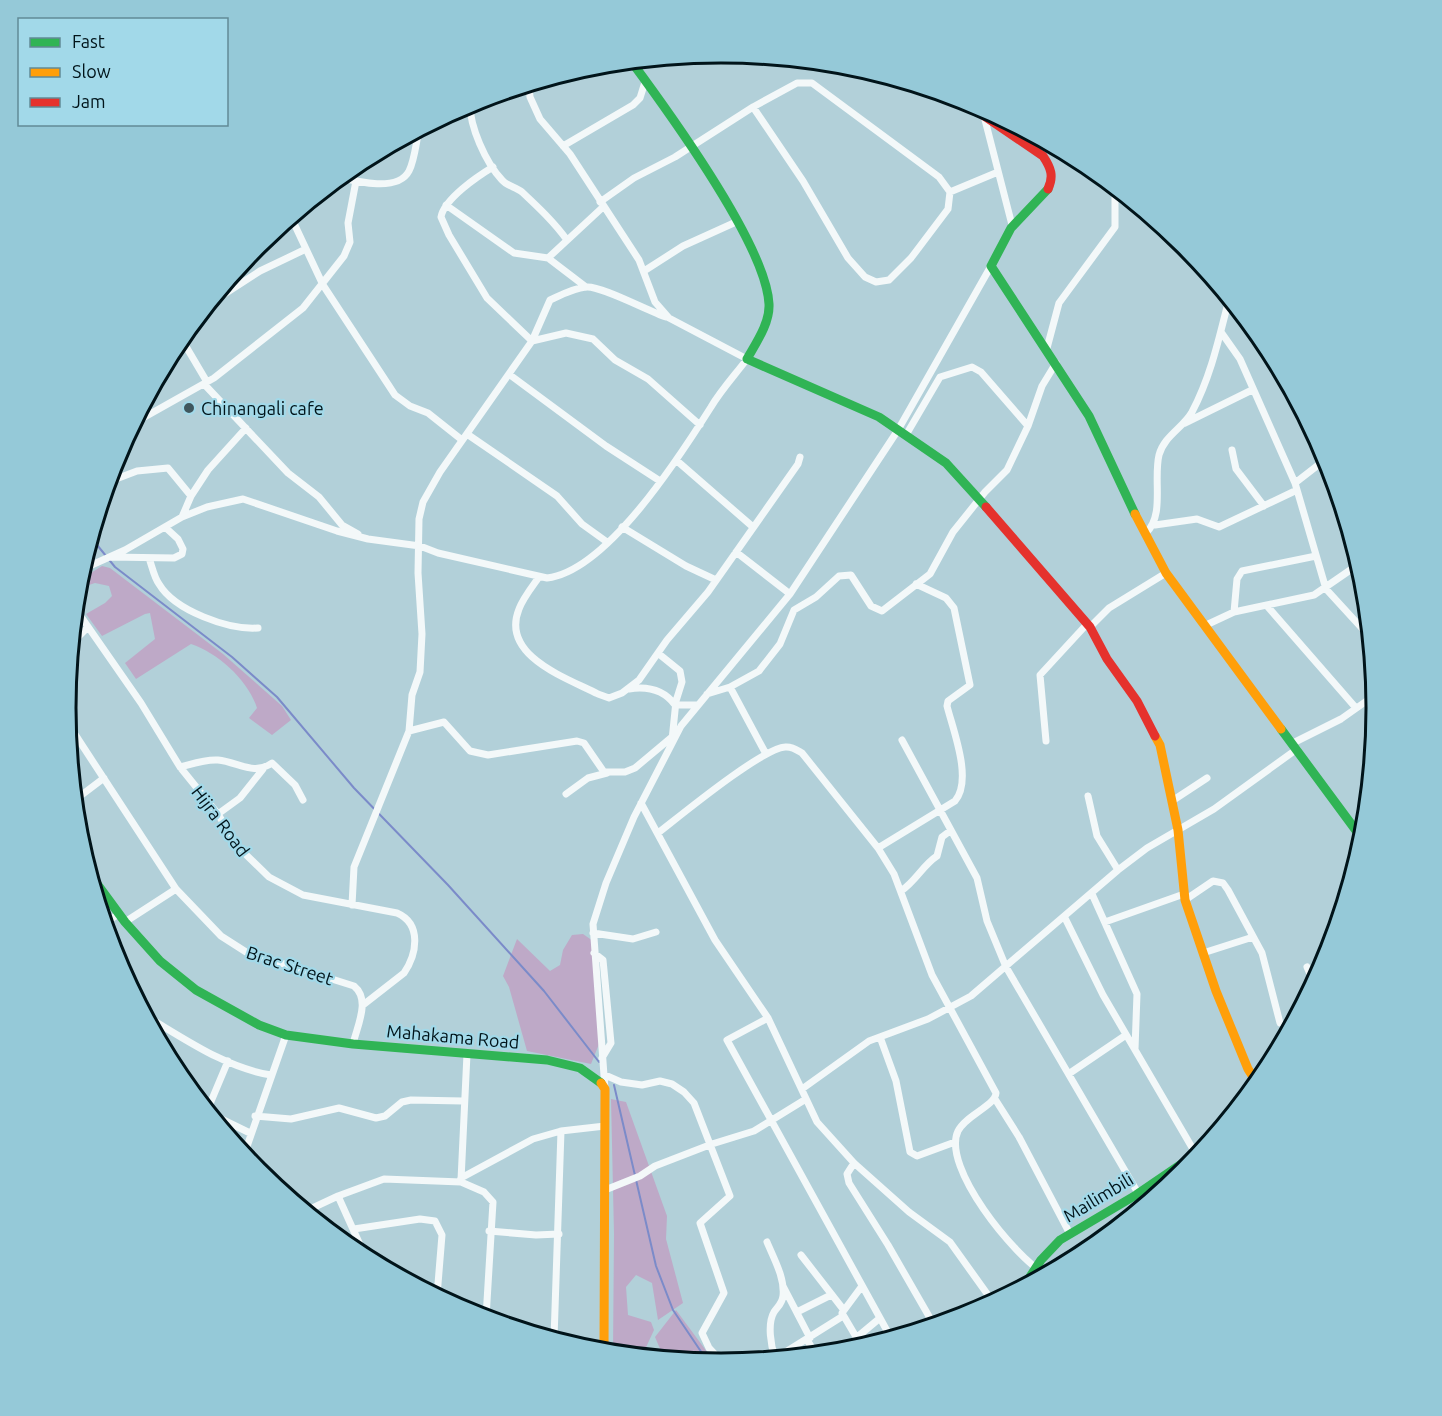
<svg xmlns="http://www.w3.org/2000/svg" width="1442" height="1416" font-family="Ubuntu,sans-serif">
	<rect width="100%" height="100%" fill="#b2d0d9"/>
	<!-- green -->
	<path fill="#bea9c7" d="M 102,566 L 110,568 L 223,654 L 282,706 L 291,720 L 272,735 L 249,718 L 257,708 C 248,680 218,653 191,644 L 136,679 L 125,663 L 155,639 L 150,613 L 145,614 L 102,636 L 86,614 L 105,603 L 112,596 L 109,586 L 95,583 L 77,589 L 78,581 Z
		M 583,934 L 593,941 L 601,1039 L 591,1064 L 527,1051 L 509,987 L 503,976 L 517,939 L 550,971 L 560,965 L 563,950 L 572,935 Z
		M 611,1099 L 626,1102 L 667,1216 L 666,1239 L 683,1303 L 658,1320 L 652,1283 L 636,1275 L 626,1287 L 628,1315 L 651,1322 L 654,1330 L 642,1356 L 613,1353 L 614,1234 Z
		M 676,1310 L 713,1360 L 717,1363 L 664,1358 L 655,1337 Z"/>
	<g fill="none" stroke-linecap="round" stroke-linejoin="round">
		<!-- stream -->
		<path stroke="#7b8bc9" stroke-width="2" d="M 93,540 L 115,567 L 232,657 L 277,697 L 354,788 L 448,885 L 544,991 L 599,1062
			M 614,1085 L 656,1266 L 673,1310 L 708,1362"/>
		<!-- street -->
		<path stroke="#f3f8f9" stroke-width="7" d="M 470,102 C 469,126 486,163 502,180 C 507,186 516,187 522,192 C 538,207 554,222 567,240
			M 984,116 L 1012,225
			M 563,146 L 633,105 L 640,98 L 645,82
			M 493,167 C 478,176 444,199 441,217 L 449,235 L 487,298 L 532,341 L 566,333 L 593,339 L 615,360 L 648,379 L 700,425
			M 339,177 C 358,182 398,192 409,171 C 415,159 416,142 419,130
			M 950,192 L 998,172
			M 600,202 L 634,178 L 675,157 L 753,107 L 797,83 L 812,83 L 939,177 L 950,192 L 948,209 L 911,258 L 889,280 L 876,282 L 865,277 L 848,258 L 803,181 L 753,107
			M 446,205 L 514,253 L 548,258 L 586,287
			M 291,217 L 323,285 L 395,395 L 410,406 L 428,413 L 462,440
			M 548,258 L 603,207
			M 644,271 L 683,246 L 736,222
			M 209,304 L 260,271 L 306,249
			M 1221,332 L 1240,359 L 1295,483 L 1326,589 L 1369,636
			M 181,338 L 207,382
			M 1262,339 L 1324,462
			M 1047,348 L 1059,303 L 1115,227 L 1115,187
			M 510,375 L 606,446 L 660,481
			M 204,384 L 288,473 L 319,497 L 342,525 L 358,534
			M 134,423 L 214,378 L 303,308 L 344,256 L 350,242 L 348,223 L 356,181
			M 1185,423 L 1252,390
			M 467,434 L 557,496 L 582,524 L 607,542
			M 906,435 L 940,377 L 972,367 L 981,372 L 1028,426
			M 1232,450 L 1236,469 L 1264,506
			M 676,460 L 753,527
			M 108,482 L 137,471 L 168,468 L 191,496
			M 1295,483 L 1326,459
			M 182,517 L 207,507 L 243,499 L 337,531 L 368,539 L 420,546 L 438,553 L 547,578 C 607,571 680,456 711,407 C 721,390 735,375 747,359 L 669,318 L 655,302 L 639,260 L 570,154 L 540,119 L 530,97 L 529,85
			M 1155,525 L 1197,519 L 1219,527 L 1297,490
			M 622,527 L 686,566 L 716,580
			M 1146,533 C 1165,515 1153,480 1159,455 C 1164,436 1183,428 1192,412 C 1211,376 1219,338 1229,299
			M 736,552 L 790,594
			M 110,557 L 174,558 L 182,554 L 183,549 L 178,539 L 166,528
			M 149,558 C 152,566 154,577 159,584 C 175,611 229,630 258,628
			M 84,568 L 95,524
			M 85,568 L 125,550 L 182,517 L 191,496 L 208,470 L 246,428
			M 539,577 C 532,587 523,598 519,609 C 500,656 567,678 598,694 L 609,698 L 622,693 L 639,680 L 667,640 L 708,592 L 798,464 L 800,457
			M 1267,606 L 1356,708
			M 75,608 L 141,703 L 180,767 L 218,814 L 237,846 L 269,877 L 303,895 L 397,913 C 422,924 417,954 404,973 L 363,1005
			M 1234,612 L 1237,579 L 1242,571 L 1316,556
			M 1204,626 L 1234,612 L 1314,595 L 1359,564
			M 1090,627 L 1109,608 L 1166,573
			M 72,643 L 88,627
			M 659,654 L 680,671 L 682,682 L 676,701 L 672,740
			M 730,687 L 766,754
			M 629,689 C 648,686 664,690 675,705 L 696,705
			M 707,694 L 730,687 L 759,671 L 780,644 L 794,610 L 816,597 L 839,576 L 851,575 L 871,606 L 882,611 L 930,574 L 953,532 L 985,492 L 1007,470 L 1028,426 L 1042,386 L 1056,363
			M 67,722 L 176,889 L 221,936 L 246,952 L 354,986 C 371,1000 357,1026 353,1044
			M 409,731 L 444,722 L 470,751 L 488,755 L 577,741 L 584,743 L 604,772 L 625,772 L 635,768 L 672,737
			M 902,740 L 977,878 L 987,921 L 1006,967 L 1138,1193
			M 1046,741 L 1040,675 L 1087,624
			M 1293,743 L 1341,719 L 1375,695
			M 180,767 C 192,764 205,759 218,760 C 238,762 254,776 272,763 L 295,785 L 303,800
			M 566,794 L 588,778 L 607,773
			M 1088,796 L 1097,836 L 1118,870
			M 75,800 L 104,778
			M 1172,801 L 1207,778
			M 641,803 L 715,940 L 768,1018 L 817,1122 L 854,1163 L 909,1212 L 950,1242 L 993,1302
			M 218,814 L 240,798 L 263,769
			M 658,833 C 680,816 761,749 785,747 C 792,746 797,750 802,753 L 878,848 L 894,874 L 932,975 L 996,1093 C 995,1106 966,1115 958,1131 C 941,1167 1015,1257 1045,1274
			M 878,848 L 955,801 C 973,780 953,730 947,706 L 948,701 L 970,685 L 954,608 L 946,598 L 916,584
			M 1345,881 L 1348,889
			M 901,891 C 916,881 923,865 937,856 L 942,837 L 950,831
			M 1092,894 L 1137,994 L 1135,1049
			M 1185,900 L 1213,881 L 1223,883 L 1228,890 L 1262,953 L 1280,1023
			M 352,905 L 354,867 L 409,731 L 412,695 L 420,672 L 422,634 L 418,573 L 419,519 L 423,502 L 440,472 L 532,341 L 550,300 C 561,295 574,288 586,287 C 600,285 648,311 666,317
			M 1065,918 L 1103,995 L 1197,1156
			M 125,922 L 176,889
			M 1105,922 L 1184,894
			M 104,923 L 119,914
			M 593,933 L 633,939 L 656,932
			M 594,953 L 603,960 L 611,1043 L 602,1058
			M 1203,953 L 1253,937
			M 1307,967 L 1314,983
			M 146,1016 C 185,1039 226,1068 271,1075
			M 768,1018 L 727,1040 L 891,1338
			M 880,1037 L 896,1081 L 910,1152 L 917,1156 L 955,1142
			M 1070,1073 L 1126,1035
			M 605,1075 L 621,1082 L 642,1085 L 660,1081 L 672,1084 L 684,1092 L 694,1103 L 730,1196 L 700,1223 L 724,1293 L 702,1333 L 709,1348 L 723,1363
			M 605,1089 L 593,924 L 606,883 L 634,817 L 681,726 L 790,594 L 898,430 L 991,266
			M 802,1089 L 869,1041 L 928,1019 L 971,996 L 1118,870 L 1147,848 L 1214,809 L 1297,749
			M 995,1099 L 1019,1137 L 1070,1234
			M 207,1111 L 228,1061
			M 209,1113 L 250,1133
			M 255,1116 L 291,1119 L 339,1108 L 376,1118 L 385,1116 L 402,1102 L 411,1100 L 463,1101
			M 244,1155 L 286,1035
			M 854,1163 L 847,1174 L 849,1183 L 888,1245 L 934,1325
			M 461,1178 L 533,1139 L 561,1131 L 605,1126
			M 461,1180 L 467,1054
			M 605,1190 L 640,1176 L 655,1166 L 712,1144 L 754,1131 L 806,1099
			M 1136,1195 L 1144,1205
			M 338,1196 L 366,1258
			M 306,1211 L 338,1196 L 384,1179 L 461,1182 L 484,1192 L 493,1202 L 486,1318
			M 354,1229 L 420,1219 L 435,1221 L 442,1235 L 437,1296
			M 489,1231 L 536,1235 L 559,1234
			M 767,1242 C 774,1259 785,1278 783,1296 C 782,1304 778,1306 774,1312 C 767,1324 771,1346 775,1358
			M 801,1255 L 843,1309
			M 783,1286 L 810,1338
			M 797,1312 L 831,1295
			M 856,1338 L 880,1318
			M 554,1339 L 561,1131
			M 807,1340 L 816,1354
			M 862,1347 L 842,1313 L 862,1286
			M 850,1351 L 859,1343
			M 776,1358 L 843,1316"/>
		<!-- fast -->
		<path stroke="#30b455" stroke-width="9" d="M 631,61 C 668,111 766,245 769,304 C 770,323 756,343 747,359 L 879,417 L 946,463 L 986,507
			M 1048,189 L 1011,228 L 991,266 L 1089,416 L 1135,514
			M 1281,729 L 1363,840
			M 89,873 L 125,922 L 160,961 L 196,990 L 259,1025 L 286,1035 L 353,1044 L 547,1060 L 580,1068 L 601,1083
			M 1024,1286 L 1041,1260 L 1060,1240 L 1136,1195 L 1202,1150"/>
		<!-- slow -->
		<path stroke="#ff9f0a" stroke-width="9" d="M 1135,514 L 1166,573 L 1281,729
			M 1155,736 L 1160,745 L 1178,830 L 1185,900 L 1216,991 L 1248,1069 L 1257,1083
			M 601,1083 L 605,1089 L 604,1352"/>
		<!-- jam -->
		<path stroke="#e5322d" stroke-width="9" d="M 958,98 L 1043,156 C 1051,168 1054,176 1048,189
			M 986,507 L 1090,627 L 1107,659 L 1137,701 L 1155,736"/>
	</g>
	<!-- markers -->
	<circle fill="#3f565d" stroke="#a2d9e9" stroke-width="2" cx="189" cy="408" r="6"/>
	<g text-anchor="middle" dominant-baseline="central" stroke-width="4.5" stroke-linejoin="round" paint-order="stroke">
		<!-- poi labels -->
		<g font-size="18" fill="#01141a" stroke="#a2d9e9" text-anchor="start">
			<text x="201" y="408">Chinangali cafe</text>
		</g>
		<!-- street labels -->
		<g font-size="18" fill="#01141a" stroke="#a2d9e9">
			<text transform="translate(221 821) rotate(53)">Hijra Road</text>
			<text transform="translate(290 965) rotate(18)">Brac Street</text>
			<text transform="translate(453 1036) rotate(5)">Mahakama Road</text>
			<text transform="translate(1098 1197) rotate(-31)">Mailimbili</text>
		</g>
	</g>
	<!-- crop -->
	<path d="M0 0H1442V1416H0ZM76 708a645 645 0 1 1 1290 0a645 645 0 1 1-1290 0Z" fill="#95c9d8" fill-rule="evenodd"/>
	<path fill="none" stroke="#01141a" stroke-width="3" d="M76 708a645 645 0 1 1 1290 0a645 645 0 1 1-1290 0Z"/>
	<!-- legend -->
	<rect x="18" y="18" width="210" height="108" fill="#a2d9e9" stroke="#628a96" stroke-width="1.5"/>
	<rect x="30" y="38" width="30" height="9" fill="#30b455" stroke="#628a96" stroke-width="1.5"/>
	<text x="72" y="48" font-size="18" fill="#01141a">Fast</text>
	<rect x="30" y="68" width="30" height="9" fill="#ff9f0a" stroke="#628a96" stroke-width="1.5"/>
	<text x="72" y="78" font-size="18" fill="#01141a">Slow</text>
	<rect x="30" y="98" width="30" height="9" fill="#e5322d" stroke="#628a96" stroke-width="1.5"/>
	<text x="72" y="108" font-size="18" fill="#01141a">Jam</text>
</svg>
